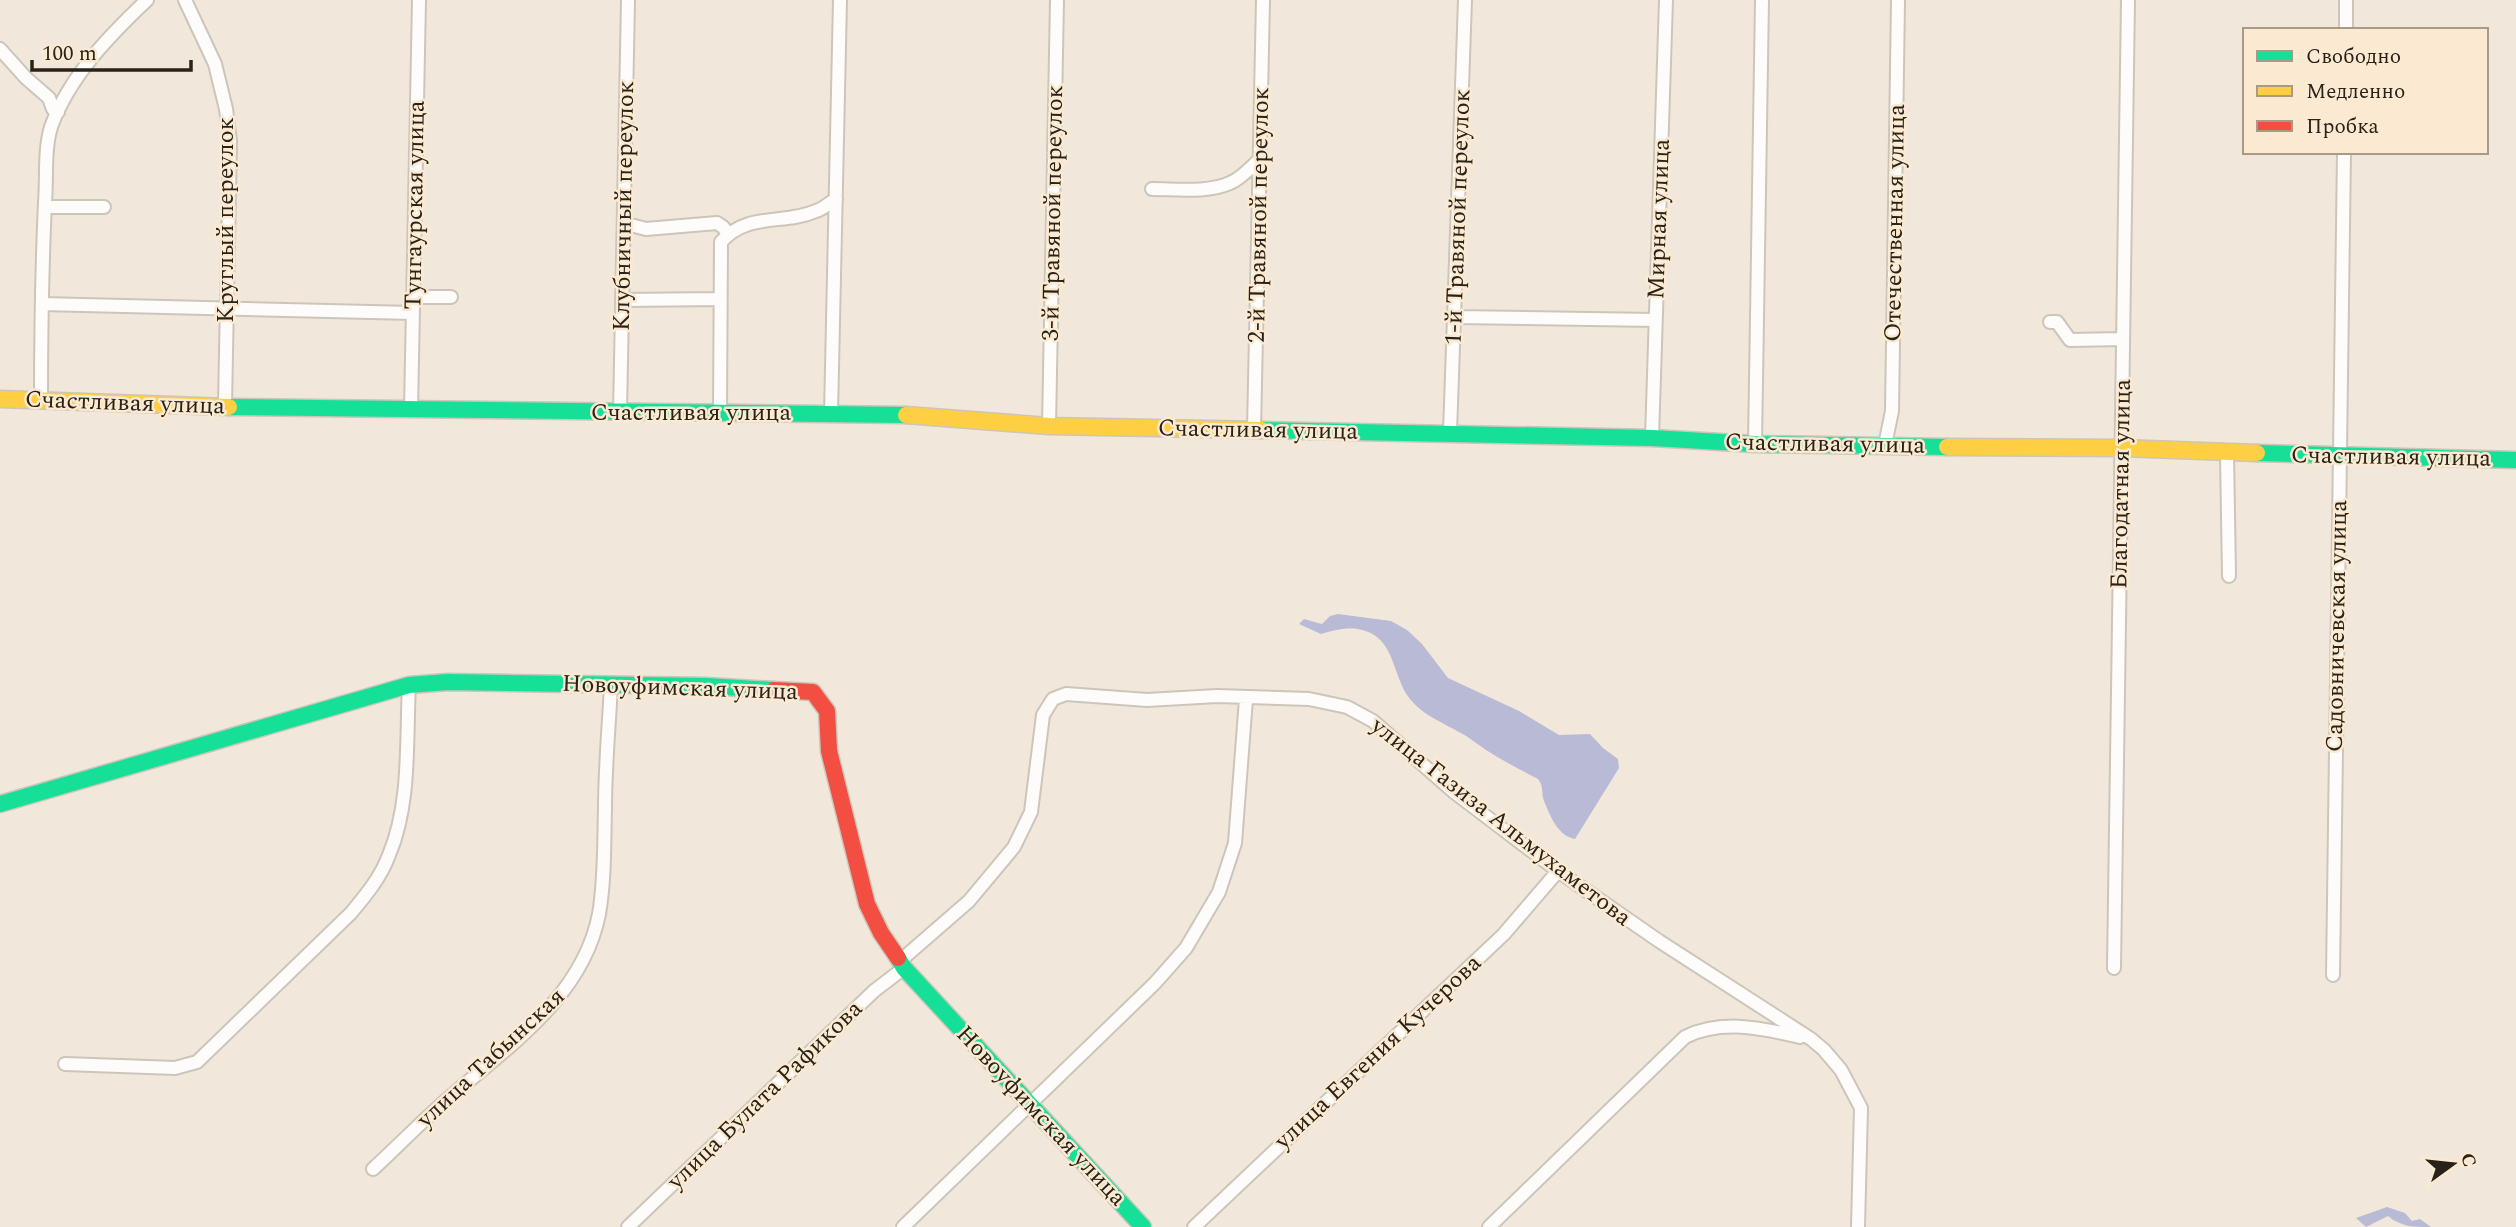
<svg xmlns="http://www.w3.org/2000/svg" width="2516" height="1227" font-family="Spectral,serif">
	<rect width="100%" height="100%" fill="#f1e8db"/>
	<!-- water -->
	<path fill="#b9bbd6" d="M 1338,614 L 1391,621 L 1407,630 L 1422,644 L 1448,678 L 1519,711 L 1559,735 L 1590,734 L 1603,748 L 1618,759 L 1619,768 L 1575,839 C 1558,836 1550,816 1544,801 C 1541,793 1544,786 1538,779 C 1521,770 1503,761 1486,750 C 1477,744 1469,737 1459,732 C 1440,721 1420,714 1407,695 C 1396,678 1393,650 1378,638 C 1362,624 1339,628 1321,634 L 1299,624 L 1304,619 L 1322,624 L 1330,616 Z
		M 2387,1207 L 2405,1213 L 2412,1221 L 2420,1219 L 2431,1227 C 2414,1227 2401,1227 2388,1216 L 2366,1227 L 2356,1218 Z"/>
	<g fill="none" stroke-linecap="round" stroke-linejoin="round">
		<defs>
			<path id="street" d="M 185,0 L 215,64 L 226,109 L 230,141 L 225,406
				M 2346,30 L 2346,0
				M 0,49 L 26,78 L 49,98 L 53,109 L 58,112
				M 1152,189 C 1176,189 1208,193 1230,183 C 1242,178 1251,167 1260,159
				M 45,207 L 104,207
				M 624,219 L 627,224 L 646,229 L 717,223 L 723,227 L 728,234
				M 413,297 L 451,297
				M 622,300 L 720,299
				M 42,304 L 413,313
				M 1454,317 L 1656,320
				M 2050,322 L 2057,322 L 2070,340 L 2123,339
				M 41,400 C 41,334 42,268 45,202 C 47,178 44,150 51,127 C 69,77 109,36 147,0
				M 411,410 L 419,0
				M 620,413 L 628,0
				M 720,414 L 721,242 C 747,212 784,225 816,211 C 823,209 829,203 836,199
				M 831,414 L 840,0
				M 1049,426 L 1057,0
				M 1254,430 L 1263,0
				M 1450,433 L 1465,0
				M 1652,438 L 1666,0
				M 1755,444 L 1762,0
				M 1885,445 L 1892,411 L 1898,0
				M 2227,452 L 2229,576
				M 900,961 L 969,901 L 1014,847 L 1031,812 L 1043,715 L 1053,699 L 1066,694 L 1147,700 L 1217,696 L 1309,699 L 1347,707 L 1373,721 L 1454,792 L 1558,871 L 1659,941 L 1811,1039 L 1824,1050 L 1841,1070 L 1861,1108 L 1858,1227
				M 2114,968 L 2128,0
				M 2333,975 L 2344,152
				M 65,1064 L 175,1068 L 197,1062 L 351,913 C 366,895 381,877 389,855 C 411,803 406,741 409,685
				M 373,1169 C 399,1145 424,1119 451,1096 C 510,1045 583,996 599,914 C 605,879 604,843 605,808 C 605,767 609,726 611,685
				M 628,1227 L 874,991 L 904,968
				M 903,1227 L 1155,983 L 1186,948 L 1219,892 L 1235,843 L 1246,699
				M 1194,1227 L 1504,934 L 1558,871
				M 1489,1227 L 1685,1037 C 1721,1019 1762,1028 1800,1037"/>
			<path id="fast" d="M 229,407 L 906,415
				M 1262,430 L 1652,438 L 1755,444 L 1947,447
				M 2257,453 L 2516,460
				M 0,804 L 409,685 L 448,682 L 706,686 L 774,690
				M 898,958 L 904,968 L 1143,1227"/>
			<path id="slow" d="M 0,399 L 229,407
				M 906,415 L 1049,426 L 1262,430
				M 1947,447 L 2121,448 L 2257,453"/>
			<path id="jam" d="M 774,690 L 813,692 L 827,711 L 829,751 L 867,904 L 881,933 L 898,958"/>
		</defs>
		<!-- street casing -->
		<use href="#street" stroke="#ccc5ba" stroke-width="16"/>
		<!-- fast casing -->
		<use href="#fast" stroke="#ccc5ba" stroke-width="19"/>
		<!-- slow casing -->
		<use href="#slow" stroke="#ccc5ba" stroke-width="19"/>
		<!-- jam casing -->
		<use href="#jam" stroke="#ccc5ba" stroke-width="19"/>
		<!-- street -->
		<use href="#street" stroke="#fdfcfa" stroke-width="12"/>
		<!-- fast -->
		<use href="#fast" stroke="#16e098" stroke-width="16"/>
		<!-- slow -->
		<use href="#slow" stroke="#ffcf43" stroke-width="16"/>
		<!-- jam -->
		<use href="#jam" stroke="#f24e42" stroke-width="16"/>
	</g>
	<g text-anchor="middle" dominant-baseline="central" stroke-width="5" stroke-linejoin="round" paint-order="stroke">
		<!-- street labels -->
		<g font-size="24" fill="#282219" stroke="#fbead1">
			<text transform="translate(415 205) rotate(-89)">Тунгаурская улица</text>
			<text transform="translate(624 206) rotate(-89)">Клубничный переулок</text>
			<text transform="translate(1053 213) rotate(-89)">3-й Травяной переулок</text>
			<text transform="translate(1259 215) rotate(-89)">2-й Травяной переулок</text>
			<text transform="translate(1458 217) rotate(-88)">1-й Травяной переулок</text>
			<text transform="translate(1659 219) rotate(-88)">Мирная улица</text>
			<text transform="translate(226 220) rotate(-90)">Круглый переулок</text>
			<text transform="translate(1895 223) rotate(-89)">Отечественная улица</text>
			<text transform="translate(125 403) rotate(2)">Счастливая улица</text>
			<text x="691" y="413">Счастливая улица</text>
			<text transform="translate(1258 430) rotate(1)">Счастливая улица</text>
			<text transform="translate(1825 444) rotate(1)">Счастливая улица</text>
			<text transform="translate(2391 457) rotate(1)">Счастливая улица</text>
			<text transform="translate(2121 484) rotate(-89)">Благодатная улица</text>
			<text transform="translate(2337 626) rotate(-89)">Садовничевская улица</text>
			<text transform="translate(680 688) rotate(2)">Новоуфимская улица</text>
			<text transform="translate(1501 822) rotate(38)">улица Газиза Альмухаметова</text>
			<text transform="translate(1378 1052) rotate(-43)">улица Евгения Кучерова</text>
			<text transform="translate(491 1058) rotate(-43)">улица Табынская</text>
			<text transform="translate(765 1095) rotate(-44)">улица Булата Рафикова</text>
			<text transform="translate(1041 1116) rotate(47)">Новоуфимская улица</text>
		</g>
	</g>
	<!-- legend -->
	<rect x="2243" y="28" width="245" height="126" fill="#fbead1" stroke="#a79a87" stroke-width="2"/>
	<rect x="2257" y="51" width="35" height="10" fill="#16e098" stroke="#a79a87" stroke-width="2"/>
	<text x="2306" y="63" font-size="21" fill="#282219">Свободно</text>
	<rect x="2257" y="86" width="35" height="10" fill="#ffcf43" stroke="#a79a87" stroke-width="2"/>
	<text x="2306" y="98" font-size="21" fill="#282219">Медленно</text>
	<rect x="2257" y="121" width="35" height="10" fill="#f24e42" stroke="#a79a87" stroke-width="2"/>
	<text x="2306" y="133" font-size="21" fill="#282219">Пробка</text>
	<!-- north arrow -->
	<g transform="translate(2453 1164) rotate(75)" stroke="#fbead1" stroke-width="5" paint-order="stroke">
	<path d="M0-5L12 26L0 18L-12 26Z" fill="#282219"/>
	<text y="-10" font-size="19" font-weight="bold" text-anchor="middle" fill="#282219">С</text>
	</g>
	<!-- scale -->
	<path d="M32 60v10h159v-10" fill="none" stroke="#282219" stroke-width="3.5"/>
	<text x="42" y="60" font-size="21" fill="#282219" stroke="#fbead1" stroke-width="5" paint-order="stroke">100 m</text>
</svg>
